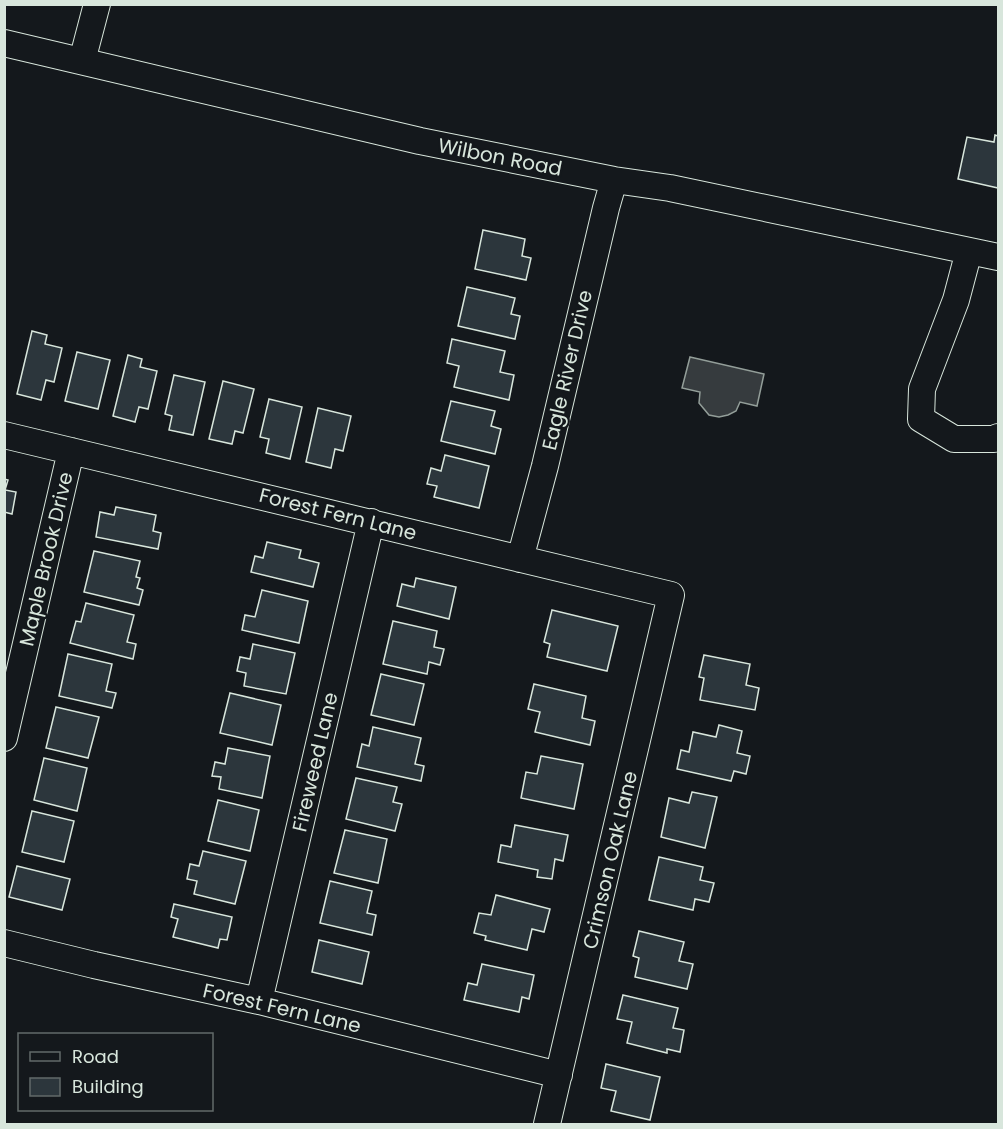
<svg xmlns="http://www.w3.org/2000/svg" width="1003" height="1129" font-family="Poppins,sans-serif">
	<rect width="100%" height="100%" fill="#14181c"/>
	<!-- water -->
	<path fill="#363b3e" stroke="#939e99" stroke-width="1.5" d="M 690,357 L 764,374 L 757,406 L 740,402 L 736,411 L 728,415 L 719,417 L 709,415 L 699,403 L 700,392 L 682,388 Z"/>
	<!-- building -->
	<path fill="#2c363c" stroke="#d8e6dc" stroke-width="1.5" d="M 995,135 L 998,136 L 998,188 L 958,179 L 967,137 L 994,142 Z
		M 483,230 L 525,239 L 522,256 L 531,258 L 526,280 L 475,269 Z
		M 467,287 L 515,298 L 511,314 L 520,316 L 515,339 L 458,326 Z
		M 32,331 L 47,335 L 45,344 L 62,348 L 54,382 L 46,380 L 41,400 L 17,394 Z
		M 452,339 L 505,351 L 500,372 L 514,375 L 509,400 L 454,387 L 459,366 L 447,363 Z
		M 77,352 L 110,360 L 98,409 L 65,401 Z
		M 128,355 L 142,359 L 140,367 L 157,371 L 148,409 L 139,407 L 135,422 L 113,416 Z
		M 174,375 L 205,382 L 193,435 L 169,430 L 172,416 L 165,414 Z
		M 223,381 L 254,389 L 243,433 L 235,431 L 232,444 L 209,439 Z
		M 269,399 L 302,407 L 290,459 L 266,453 L 269,439 L 260,437 Z
		M 451,401 L 495,411 L 491,426 L 501,429 L 495,454 L 441,441 Z
		M 318,408 L 351,416 L 343,451 L 335,449 L 331,468 L 306,462 Z
		M 445,455 L 489,466 L 479,508 L 434,497 L 437,486 L 427,484 L 431,468 L 441,471 Z
		M 4,479 L 8,480 L 5,490 L 16,492 L 12,514 L 4,512 Z
		M 116,507 L 156,515 L 153,531 L 161,533 L 158,549 L 96,537 L 100,512 L 114,515 Z
		M 267,542 L 301,550 L 299,558 L 319,563 L 313,587 L 251,572 L 255,556 L 263,558 Z
		M 94,551 L 140,561 L 136,577 L 140,578 L 137,588 L 143,590 L 139,605 L 84,592 Z
		M 416,578 L 456,587 L 449,619 L 397,606 L 402,584 L 414,587 Z
		M 262,590 L 308,601 L 299,643 L 242,630 L 245,615 L 255,617 Z
		M 86,603 L 134,615 L 127,642 L 136,644 L 133,659 L 70,643 L 76,621 L 81,622 Z
		M 552,610 L 618,626 L 607,671 L 547,657 L 550,644 L 544,642 Z
		M 393,621 L 437,631 L 434,647 L 444,649 L 440,665 L 429,662 L 427,674 L 383,664 Z
		M 253,644 L 295,653 L 286,694 L 244,686 L 246,673 L 237,671 L 240,657 L 250,659 Z
		M 68,654 L 112,664 L 106,691 L 116,693 L 112,708 L 59,696 Z
		M 704,655 L 750,664 L 746,685 L 759,688 L 755,710 L 700,700 L 704,678 L 699,677 Z
		M 381,674 L 424,684 L 414,725 L 371,715 Z
		M 534,684 L 586,696 L 582,718 L 595,721 L 590,745 L 535,732 L 540,712 L 528,709 Z
		M 230,693 L 281,705 L 272,745 L 220,733 Z
		M 56,707 L 99,717 L 88,758 L 46,748 Z
		M 719,725 L 742,731 L 737,753 L 750,756 L 746,774 L 734,771 L 731,781 L 677,769 L 681,750 L 689,752 L 693,732 L 716,737 Z
		M 373,727 L 421,738 L 415,764 L 424,766 L 421,781 L 357,767 L 362,744 L 369,746 Z
		M 228,748 L 270,756 L 262,798 L 219,789 L 221,777 L 212,776 L 215,762 L 225,764 Z
		M 541,756 L 583,764 L 574,809 L 521,798 L 526,772 L 537,774 Z
		M 44,758 L 87,768 L 77,811 L 34,800 Z
		M 356,778 L 397,787 L 393,802 L 402,804 L 395,831 L 346,819 Z
		M 692,792 L 717,797 L 705,848 L 661,837 L 669,798 L 689,803 Z
		M 218,800 L 259,810 L 250,851 L 208,841 Z
		M 32,811 L 74,821 L 64,862 L 22,852 Z
		M 515,825 L 568,835 L 563,861 L 555,859 L 552,879 L 537,877 L 538,870 L 498,862 L 501,845 L 511,847 Z
		M 345,830 L 387,839 L 378,883 L 334,873 Z
		M 203,851 L 246,861 L 235,904 L 194,894 L 197,881 L 187,879 L 190,864 L 199,866 Z
		M 659,857 L 703,867 L 700,880 L 714,883 L 709,902 L 695,899 L 693,910 L 649,900 Z
		M 17,866 L 70,879 L 62,910 L 9,897 Z
		M 330,881 L 372,891 L 367,913 L 376,915 L 372,935 L 320,923 Z
		M 496,895 L 550,909 L 544,932 L 532,929 L 527,950 L 485,940 L 486,936 L 474,933 L 479,913 L 491,915 Z
		M 174,904 L 232,917 L 227,940 L 220,939 L 218,948 L 173,937 L 178,919 L 171,917 Z
		M 639,931 L 684,942 L 679,961 L 693,964 L 687,989 L 635,977 L 639,958 L 633,956 Z
		M 319,940 L 369,952 L 362,984 L 312,972 Z
		M 482,964 L 534,975 L 529,999 L 522,997 L 519,1012 L 464,1000 L 468,983 L 477,985 Z
		M 623,995 L 678,1008 L 673,1028 L 684,1030 L 680,1052 L 667,1049 L 667,1053 L 627,1043 L 632,1022 L 617,1019 Z
		M 606,1064 L 660,1077 L 650,1120 L 611,1111 L 616,1091 L 601,1088 Z"/>
	<g fill="none" stroke-linecap="round" stroke-linejoin="round">
		<defs>
			<path id="minor" d="M 4,43 L 420,141 L 614,180 L 670,188 L 998,257
				M 82,61 L 97,4
				M 969,251 L 956,300 L 922,389 L 921,419 L 954,439 L 994,439 L 998,437
				M 4,435 L 671,595 L 547,1124
				M 520,559 L 545,466 L 606,208 L 614,180
				M 4,738 L 71,451
				M 4,943 L 94,965 L 259,1001 L 559,1075
				M 259,1001 L 371,522"/>
		</defs>
		<!-- minor casing -->
		<use href="#minor" stroke="#d8e6dc" stroke-width="28"/>
		<!-- minor -->
		<use href="#minor" stroke="#14181c" stroke-width="26"/>
	</g>
	<g text-anchor="middle" dominant-baseline="central" stroke-width="4.5" stroke-linejoin="round" paint-order="stroke">
		<!-- street labels -->
		<g font-size="20" fill="#d8e6dc" stroke="#14181c">
			<text transform="translate(500 157) rotate(11)">Wilbon Road</text>
			<text transform="translate(567 370) rotate(-77)">Eagle River Drive</text>
			<text transform="translate(338 514) rotate(14)">Forest Fern Lane</text>
			<text transform="translate(46 559) rotate(-77)">Maple Brook Drive</text>
			<text transform="translate(315 762) rotate(-77)">Fireweed Lane</text>
			<text transform="translate(610 860) rotate(-77)">Crimson Oak Lane</text>
			<text transform="translate(282 1008) rotate(13)">Forest Fern Lane</text>
		</g>
	</g>
	<!-- border -->
	<rect width="1003" height="1129" fill="none" stroke="#d8e6dc" stroke-width="12"/>
	<!-- legend -->
	<rect x="18" y="1033" width="195" height="78" fill="#14181c" stroke="#626a69" stroke-width="1.5"/>
	<rect x="30" y="1052" width="30" height="9" fill="#14181c" stroke="#626a69" stroke-width="1.5"/>
	<text x="72" y="1063" font-size="18" fill="#d8e6dc">Road</text>
	<rect x="30" y="1078" width="30" height="18" fill="#2c363c" stroke="#626a69" stroke-width="1.5"/>
	<text x="72" y="1093" font-size="18" fill="#d8e6dc">Building</text>
</svg>
